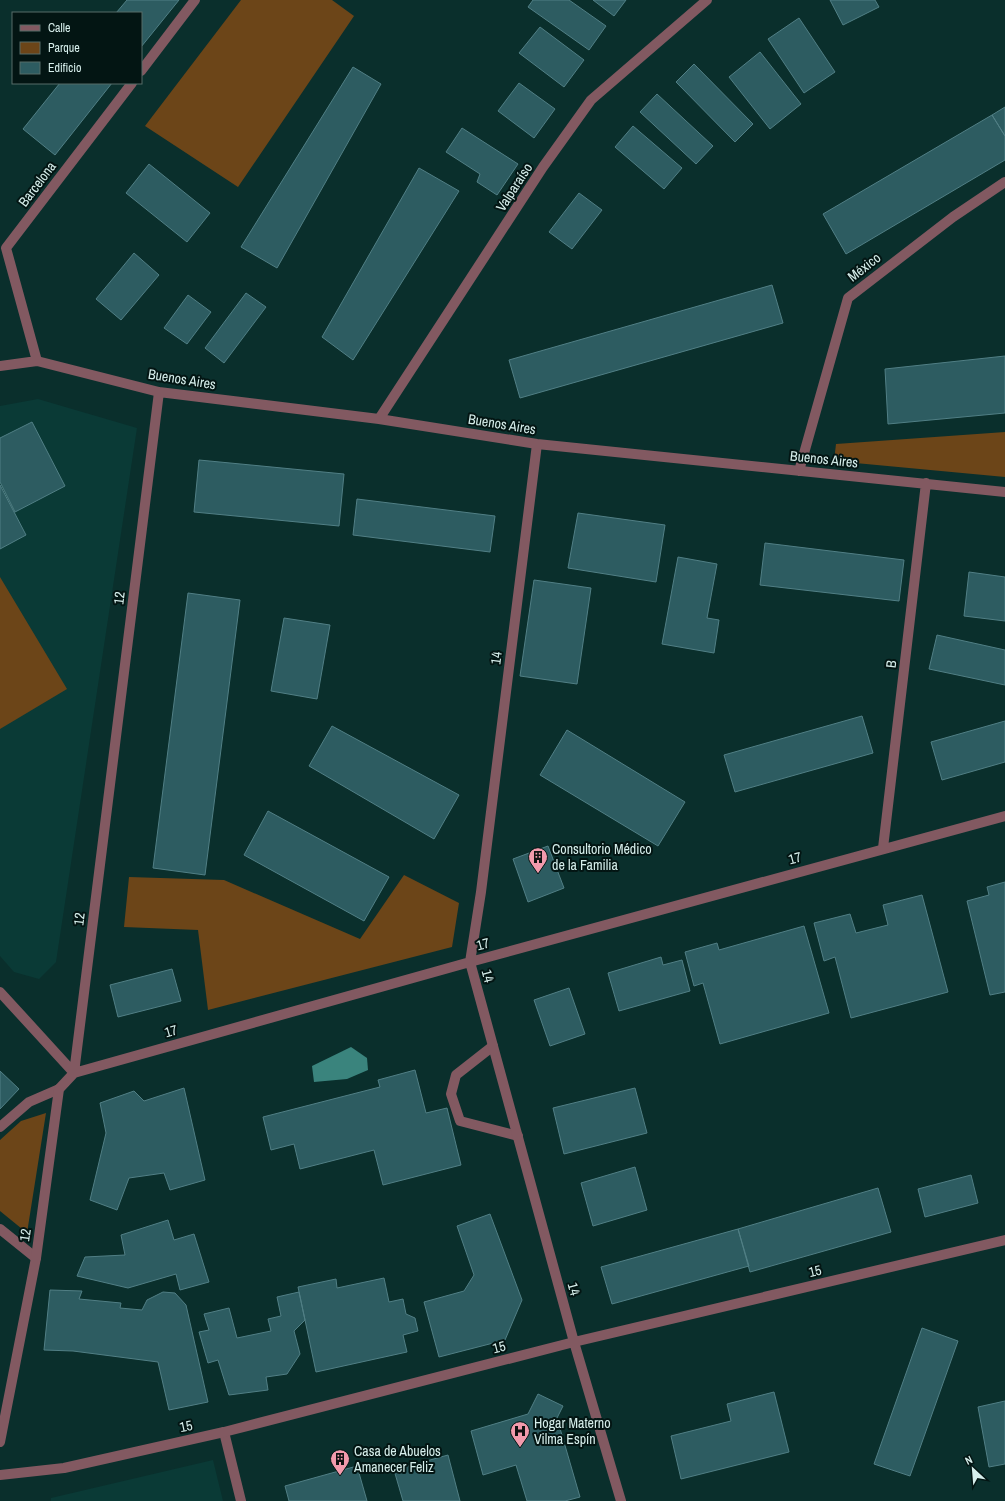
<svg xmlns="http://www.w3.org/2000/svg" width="1005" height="1501" font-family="'Archivo Narrow',sans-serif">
	<rect width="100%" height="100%" fill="#0a2f2c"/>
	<!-- built -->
	<path fill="#0a3a36" d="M 38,399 L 137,428 L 56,962 L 39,979 L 14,972 L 0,956 L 0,406 Z
		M 213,1460 L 223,1501 L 51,1501 L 51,1498 Z"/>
	<!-- green -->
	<path fill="#6c4518" d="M 241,0 L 332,0 L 354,16 L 238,187 L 145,126 Z
		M 1005,432 L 1005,477 L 834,461 L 836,444 Z
		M 0,577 L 67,689 L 0,729 Z
		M 404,875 L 459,903 L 452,947 L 208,1010 L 198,930 L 124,927 L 129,877 L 224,880 L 360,939 Z
		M 46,1113 L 27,1233 L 0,1211 L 0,1140 L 21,1121 Z"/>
	<!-- water -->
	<path fill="#3a847d" d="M 351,1047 L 367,1058 L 368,1070 L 347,1079 L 314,1082 L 312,1066 Z"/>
	<!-- building -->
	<path fill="#2d5c61" stroke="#517f85" d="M 127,0 L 179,0 L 141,47 L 141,13 L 116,13 Z
		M 533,0 L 569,0 L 606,26 L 589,50 L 528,7 Z
		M 593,0 L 626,0 L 614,16 Z
		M 830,0 L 875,0 L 879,7 L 843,25 Z
		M 799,18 L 835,72 L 804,93 L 768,39 Z
		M 540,27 L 584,60 L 564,87 L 519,53 Z
		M 760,52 L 801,104 L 770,129 L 729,77 Z
		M 694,64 L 753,124 L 735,142 L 676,82 Z
		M 353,67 L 381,84 L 277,268 L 241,247 Z
		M 60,83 L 112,83 L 55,155 L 23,129 Z
		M 519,83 L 555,109 L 534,138 L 498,111 Z
		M 657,94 L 713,146 L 696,164 L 640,112 Z
		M 1005,107 L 1005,136 L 992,115 Z
		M 992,115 L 1005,136 L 1005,160 L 846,254 L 823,214 Z
		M 633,126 L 682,168 L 664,189 L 615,147 Z
		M 462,128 L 518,164 L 497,195 L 477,182 L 480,174 L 446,152 Z
		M 149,164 L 210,213 L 187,242 L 126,193 Z
		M 419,168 L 459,191 L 353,360 L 322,337 Z
		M 579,193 L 602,210 L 572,249 L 549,232 Z
		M 134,253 L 159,275 L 121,320 L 96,299 Z
		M 772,285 L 783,323 L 520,398 L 509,360 Z
		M 246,293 L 266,307 L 224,363 L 205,348 Z
		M 188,295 L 211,312 L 187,344 L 164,328 Z
		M 1005,356 L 1005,413 L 888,424 L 885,369 Z
		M 32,422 L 65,486 L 15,512 L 0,482 L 0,438 Z
		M 199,460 L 344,474 L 339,526 L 194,512 Z
		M 0,485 L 26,535 L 0,549 Z
		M 357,499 L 495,516 L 490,552 L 353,535 Z
		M 578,513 L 665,525 L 656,582 L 568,568 Z
		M 765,543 L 904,560 L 899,601 L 760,585 Z
		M 678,557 L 717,564 L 707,618 L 719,620 L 714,653 L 662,644 Z
		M 969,572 L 1005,577 L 1005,621 L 964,616 Z
		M 534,580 L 591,588 L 577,684 L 520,676 Z
		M 188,593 L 240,600 L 205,875 L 153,868 Z
		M 284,618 L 330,625 L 317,699 L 271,691 Z
		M 937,635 L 1005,650 L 1005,685 L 929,669 Z
		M 862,716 L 873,753 L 735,792 L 724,755 Z
		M 1005,721 L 1005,762 L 942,780 L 931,742 Z
		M 332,726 L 459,795 L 434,839 L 309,766 Z
		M 567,730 L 685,802 L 658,846 L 540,775 Z
		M 268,811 L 389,877 L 364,921 L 244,855 Z
		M 548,846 L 564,888 L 528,902 L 513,859 Z
		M 1005,882 L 1005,992 L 990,995 L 967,901 L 989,895 L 987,887 Z
		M 922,895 L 948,992 L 851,1018 L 835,957 L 824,961 L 814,923 L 850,914 L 856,933 L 888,925 L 883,905 Z
		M 804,926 L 829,1013 L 720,1044 L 703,983 L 694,986 L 685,952 L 717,943 L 719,950 Z
		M 661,957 L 663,965 L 682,960 L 690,991 L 619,1011 L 608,973 Z
		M 172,969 L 181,1001 L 118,1017 L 110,985 Z
		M 569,988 L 585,1034 L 550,1046 L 534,1000 Z
		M 415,1070 L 426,1113 L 447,1108 L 461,1165 L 383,1185 L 374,1150 L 300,1169 L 294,1144 L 271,1150 L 263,1117 L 380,1087 L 378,1080 Z
		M 0,1071 L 19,1089 L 0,1109 Z
		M 184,1088 L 205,1180 L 170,1190 L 164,1173 L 129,1178 L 117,1210 L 90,1200 L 106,1133 L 100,1103 L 134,1091 L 144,1101 Z
		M 635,1088 L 647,1133 L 564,1154 L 553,1108 Z
		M 635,1167 L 647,1210 L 593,1226 L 581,1183 Z
		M 971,1175 L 978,1203 L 925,1217 L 918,1189 Z
		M 878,1188 L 891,1232 L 750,1272 L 738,1229 Z
		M 490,1214 L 522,1300 L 505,1340 L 439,1357 L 424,1302 L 464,1291 L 474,1275 L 457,1226 Z
		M 168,1220 L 174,1240 L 194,1234 L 209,1282 L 180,1290 L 176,1274 L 128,1288 L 77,1276 L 85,1257 L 125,1255 L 121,1235 Z
		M 738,1229 L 749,1266 L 612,1304 L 601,1267 Z
		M 384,1278 L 389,1302 L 403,1299 L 406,1314 L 415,1318 L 418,1331 L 403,1335 L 407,1352 L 316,1372 L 298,1287 L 336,1279 L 337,1288 Z
		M 50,1290 L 82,1291 L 79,1299 L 121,1303 L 120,1308 L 142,1310 L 147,1300 L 163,1292 L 175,1293 L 186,1305 L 208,1402 L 169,1410 L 158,1362 L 73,1351 L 44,1350 Z
		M 299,1292 L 305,1320 L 294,1331 L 300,1354 L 287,1374 L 266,1377 L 268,1390 L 229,1395 L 218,1360 L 208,1363 L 199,1332 L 209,1330 L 204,1314 L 229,1308 L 237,1338 L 271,1331 L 268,1319 L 281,1316 L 277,1297 Z
		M 922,1328 L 958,1341 L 910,1476 L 874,1464 Z
		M 774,1392 L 789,1452 L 681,1479 L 671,1436 L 731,1421 L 727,1404 Z
		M 538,1394 L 563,1406 L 557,1418 L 580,1497 L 565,1501 L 527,1501 L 516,1465 L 483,1475 L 471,1431 L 528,1414 Z
		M 1005,1401 L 1005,1464 L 989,1467 L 978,1407 Z
		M 448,1455 L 460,1501 L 403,1501 L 394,1470 Z
		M 357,1466 L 367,1501 L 289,1501 L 285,1486 Z"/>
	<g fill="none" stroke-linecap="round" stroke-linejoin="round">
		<!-- service -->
		<path stroke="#825961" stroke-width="10" d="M 493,1046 L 456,1075 L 451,1094 L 460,1121 L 518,1136
			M 0,1127 L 29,1102 L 59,1089
			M 0,1229 L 36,1258
			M 224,1432 L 241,1501"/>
		<!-- minor -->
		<path stroke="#825961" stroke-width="10" d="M 141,71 L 195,0
			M 37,361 L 6,248 L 132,83
			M 0,366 L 37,361 L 159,392 L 379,419 L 537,444 L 1005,492
			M 379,419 L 543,167 L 591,100 L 707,0
			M 537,444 L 481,892 L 470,962 L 574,1342 L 621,1501
			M 799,471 L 848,298 L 953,217 L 1005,182
			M 883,848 L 926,483
			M 0,992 L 74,1073 L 470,962 L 1005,816
			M 0,1442 L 36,1258 L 59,1089 L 74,1073 L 159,392
			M 0,1475 L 64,1468 L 224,1432 L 574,1342 L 1005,1240"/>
	</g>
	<!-- icons -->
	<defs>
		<symbol id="building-pin" viewBox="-11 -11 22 30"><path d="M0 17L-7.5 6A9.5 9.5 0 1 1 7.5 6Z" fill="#f29aac" stroke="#031513"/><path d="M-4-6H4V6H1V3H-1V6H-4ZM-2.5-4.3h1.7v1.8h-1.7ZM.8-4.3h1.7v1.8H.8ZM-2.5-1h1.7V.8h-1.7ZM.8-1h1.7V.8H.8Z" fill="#111"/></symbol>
		<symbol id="hospital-pin" viewBox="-11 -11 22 30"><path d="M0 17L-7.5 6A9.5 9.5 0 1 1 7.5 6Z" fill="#f29aac" stroke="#031513"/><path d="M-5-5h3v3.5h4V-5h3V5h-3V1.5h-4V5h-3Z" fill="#111"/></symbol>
	</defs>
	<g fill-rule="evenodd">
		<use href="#building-pin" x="527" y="846" width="22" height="30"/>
		<use href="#hospital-pin" x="509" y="1420" width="22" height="30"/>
		<use href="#building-pin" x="329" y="1448" width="22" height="30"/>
	</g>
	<g text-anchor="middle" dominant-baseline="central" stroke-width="4" stroke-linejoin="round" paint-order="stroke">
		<!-- street labels -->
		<g font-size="14" fill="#d6eeeb" stroke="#031513">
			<text transform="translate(37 184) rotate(-53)">Barcelona</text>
			<text transform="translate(514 187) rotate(-57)">Valparaíso</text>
			<text transform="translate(864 267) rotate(-38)">México</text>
			<text transform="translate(182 379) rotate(9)">Buenos Aires</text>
			<text transform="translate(502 424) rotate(9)">Buenos Aires</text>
			<text transform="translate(824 459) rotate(6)">Buenos Aires</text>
			<text transform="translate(119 598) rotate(-83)">12</text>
			<text transform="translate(496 658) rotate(-83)">14</text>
			<text transform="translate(891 664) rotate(-83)">B</text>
			<text transform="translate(795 858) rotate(-15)">17</text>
			<text transform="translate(79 919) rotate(-83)">12</text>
			<text transform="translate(483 944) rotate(-15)">17</text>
			<text transform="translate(488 976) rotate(75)">14</text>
			<text transform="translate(171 1031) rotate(-16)">17</text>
			<text transform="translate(25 1235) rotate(-82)">12</text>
			<text transform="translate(815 1271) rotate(-13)">15</text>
			<text transform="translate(574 1289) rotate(75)">14</text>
			<text transform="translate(499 1347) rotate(-14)">15</text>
			<text transform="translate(186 1426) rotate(-12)">15</text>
		</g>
		<!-- poi labels -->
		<g font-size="14" fill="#d6eeeb" stroke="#031513" text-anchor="start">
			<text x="552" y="849">Consultorio Médico<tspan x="552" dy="16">de la Familia</tspan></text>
			<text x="534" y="1423">Hogar Materno<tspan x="534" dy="16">Vilma Espín</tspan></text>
			<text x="354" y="1451">Casa de Abuelos<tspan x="354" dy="16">Amanecer Feliz</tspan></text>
		</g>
	</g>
	<!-- legend -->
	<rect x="12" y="12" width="130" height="72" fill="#031513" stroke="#576c69"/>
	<rect x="20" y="25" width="20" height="6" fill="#825961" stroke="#576c69"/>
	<text x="48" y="32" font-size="12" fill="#d6eeeb">Calle</text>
	<rect x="20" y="42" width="20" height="12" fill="#6c4518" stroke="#576c69"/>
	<text x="48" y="52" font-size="12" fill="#d6eeeb">Parque</text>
	<rect x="20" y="62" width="20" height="12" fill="#2d5c61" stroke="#576c69"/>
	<text x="48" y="72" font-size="12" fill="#d6eeeb">Edificio</text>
	<!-- north arrow -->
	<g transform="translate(973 1469) rotate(334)" stroke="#031513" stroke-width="3" paint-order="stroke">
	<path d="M0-3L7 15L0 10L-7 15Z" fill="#d6eeeb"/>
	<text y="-6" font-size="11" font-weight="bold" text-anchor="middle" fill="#d6eeeb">N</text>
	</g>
</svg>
